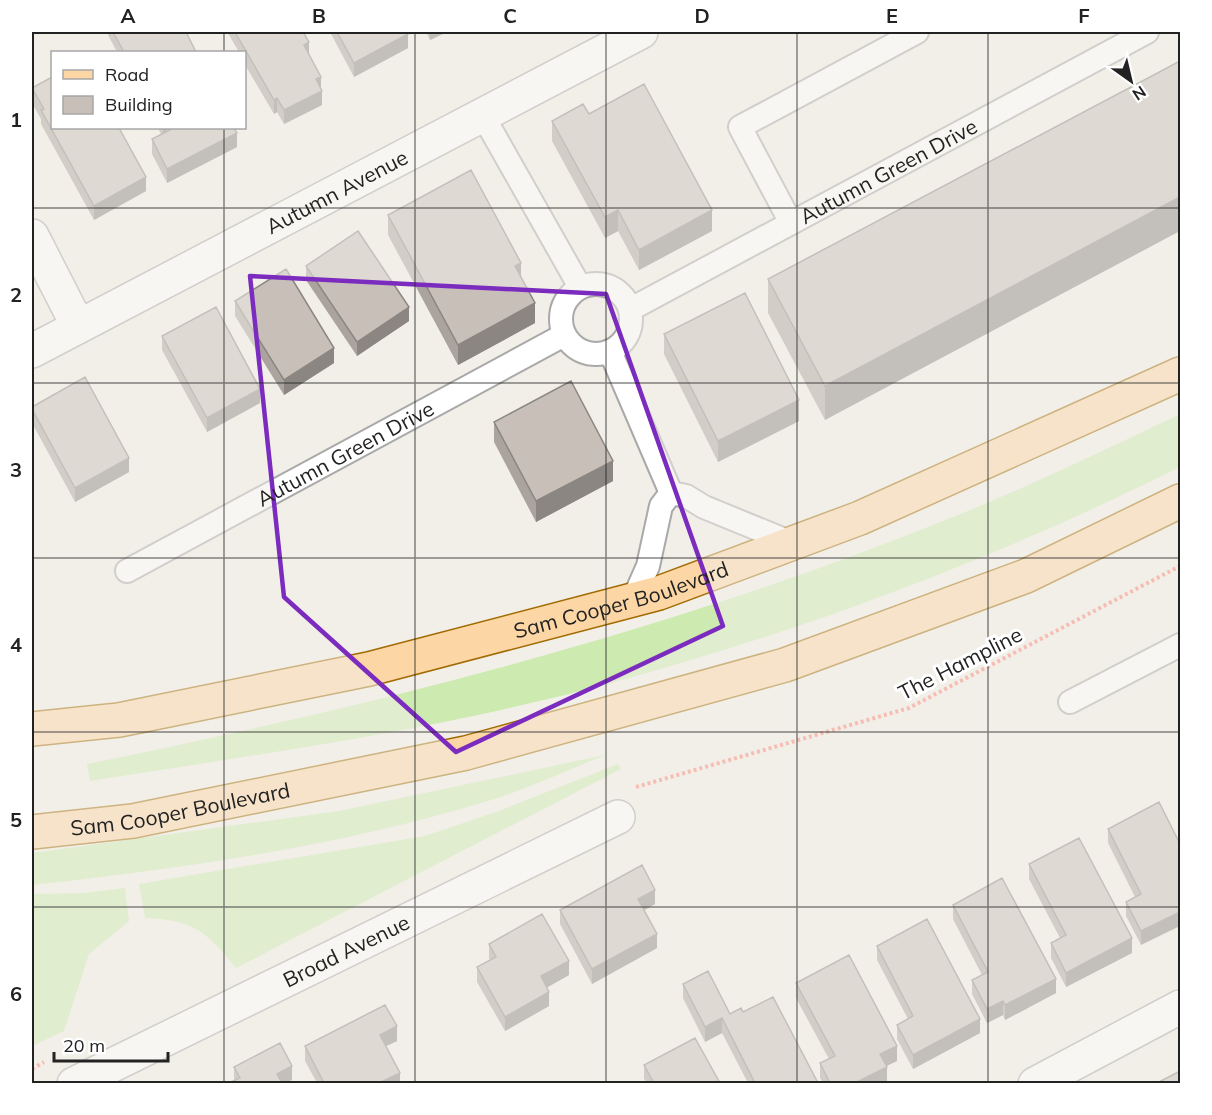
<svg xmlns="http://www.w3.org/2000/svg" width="1212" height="1115" font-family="Mulish,sans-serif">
	<rect width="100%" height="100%" fill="#f2efe9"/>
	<!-- grass -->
	<path fill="#cdebb0" d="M 1180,414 L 1180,467 C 986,564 780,640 569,694 C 412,733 250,756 90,781 L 87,764 C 378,705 667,632 943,521 C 1024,489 1102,451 1180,414 Z
		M 605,755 C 568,770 530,788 491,800 C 343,846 185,868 32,885 L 32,853 L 339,811 Z
		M 618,764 L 621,769 L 236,968 C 206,931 194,920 145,918 L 139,884 L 425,836 L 496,812 Z
		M 125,888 L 129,921 L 89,954 L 64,1031 L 32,1046 L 32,894 L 83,893 Z"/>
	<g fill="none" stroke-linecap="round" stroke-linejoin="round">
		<defs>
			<g id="lane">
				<path d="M 482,114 L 580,287"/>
				<path d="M 791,223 L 740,127 L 917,32"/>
				<circle cx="596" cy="319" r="35"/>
				<path id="s1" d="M 631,309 L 1147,32"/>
				<path d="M 610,351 L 671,493"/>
				<path d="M 671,493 L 686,496 L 704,507 L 792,543"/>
				<path id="s2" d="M 127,571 L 564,335"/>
				<path d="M 633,600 L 648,566 L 661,506 L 671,493"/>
				<path d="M 1070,702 L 1180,645"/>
			</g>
			<g id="street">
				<path d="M 32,236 L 78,326"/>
				<path id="s3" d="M 32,351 L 641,32"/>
				<path id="s4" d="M 74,1084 L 618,817"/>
				<path d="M 1035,1084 L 1180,1007"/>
			</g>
			<g id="primary">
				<path id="s5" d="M 32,729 L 119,720 L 369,669 L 659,593 L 860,518 L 1180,374"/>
				<path id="s6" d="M 32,832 L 133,821 L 466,753 L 785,665 L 1026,576 L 1180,501"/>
			</g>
		</defs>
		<!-- lane casing -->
		<use href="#lane" stroke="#a9a9a9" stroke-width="26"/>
		<!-- street casing -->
		<use href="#street" stroke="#a9a9a9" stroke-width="36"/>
		<!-- primary casing -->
		<use href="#primary" stroke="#a06b00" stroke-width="36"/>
		<!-- path -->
		<path stroke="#fa8072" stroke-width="4" stroke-dasharray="3 3" stroke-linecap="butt" d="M 636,787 L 909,708 L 1180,566
			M 32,1069 L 44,1062"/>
		<!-- lane -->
		<use href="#lane" stroke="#fff" stroke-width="22"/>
		<!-- street -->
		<use href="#street" stroke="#fff" stroke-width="33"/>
		<!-- primary -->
		<use href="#primary" stroke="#fcd6a4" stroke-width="33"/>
	</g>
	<!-- wall -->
	<path fill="#aba49e" d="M 108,32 L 186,32 L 196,52 L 117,52 L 108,35 Z
		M 229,32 L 303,32 L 309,54 L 321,89 L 322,105 L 284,124 L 277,112 L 274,114 L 244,63 L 244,52 L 239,52 L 229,35 Z
		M 330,32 L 406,32 L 408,48 L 354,77 Z
		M 426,32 L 447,32 L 430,40 Z
		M 1180,61 L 825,420 L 768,313 L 768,279 Z
		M 32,88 L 146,191 L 94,220 L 41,124 L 41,119 L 32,103 Z
		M 589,114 L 712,231 L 639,270 L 618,231 L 605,238 L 552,141 L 552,121 Z
		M 158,128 L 234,128 L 237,147 L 167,183 L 152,154 L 152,139 L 161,134 Z
		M 388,215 L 521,278 L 535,323 L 458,365 L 388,235 Z
		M 306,266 L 409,321 L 357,356 L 306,280 Z
		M 235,301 L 334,363 L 284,395 L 235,316 Z
		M 664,334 L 799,421 L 718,462 L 664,354 Z
		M 162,336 L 260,403 L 207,432 L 162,350 Z
		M 32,407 L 129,472 L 75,502 L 32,423 Z
		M 494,422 L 613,481 L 536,522 L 494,442 Z
		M 1159,802 L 1141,945 L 1126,916 L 1126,902 L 1135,897 L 1108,843 L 1108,829 Z
		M 1029,864 L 1132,953 L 1066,987 L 1051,958 L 1051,943 L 1060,938 L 1029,879 Z
		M 655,904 L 644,910 L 657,948 L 592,984 L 560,924 L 560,910 Z
		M 953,905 L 1056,993 L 1005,1020 L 1003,1015 L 987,1023 L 972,994 L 972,980 L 982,975 L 953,919 Z
		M 489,944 L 569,975 L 547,987 L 549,1006 L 505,1031 L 477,982 L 477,967 L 490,960 L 489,958 Z
		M 877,946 L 980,1033 L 913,1069 L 897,1039 L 897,1025 L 908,1019 L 877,960 Z
		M 796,983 L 897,1061 L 886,1066 L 887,1082 L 883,1083 L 823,1083 L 820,1078 L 820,1063 L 829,1059 L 796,998 Z
		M 683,984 L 730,1014 L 743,1012 L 818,1083 L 748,1083 L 722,1033 L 705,1042 L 683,998 Z
		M 397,1041 L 386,1046 L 400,1083 L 317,1083 L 305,1061 L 305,1046 Z
		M 644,1065 L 720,1083 L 647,1083 L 644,1079 Z
		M 234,1067 L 292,1080 L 285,1083 L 229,1083 L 234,1081 Z"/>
	<!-- shaded-wall -->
	<path fill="#8b8681" d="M 430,32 L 447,32 L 430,40 Z
		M 408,34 L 408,48 L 354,77 L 354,63 Z
		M 309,42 L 309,57 L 304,45 Z
		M 321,77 L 321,91 L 316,79 Z
		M 322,91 L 322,105 L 284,124 L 284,110 Z
		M 277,98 L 277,112 L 274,114 L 274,100 Z
		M 163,128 L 166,128 L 166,137 L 163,138 Z
		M 237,133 L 237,147 L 167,183 L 167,169 Z
		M 146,177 L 146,191 L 94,220 L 94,206 Z
		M 1180,197 L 1180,231 L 825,420 L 825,386 Z
		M 618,210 L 618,231 L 605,238 L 605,217 Z
		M 712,210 L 712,231 L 639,270 L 639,250 Z
		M 521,263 L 521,284 L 515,266 Z
		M 535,303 L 535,323 L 458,365 L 458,345 Z
		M 409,307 L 409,321 L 357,356 L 357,342 Z
		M 334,348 L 334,363 L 284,395 L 284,380 Z
		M 260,389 L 260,403 L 207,432 L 207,418 Z
		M 799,400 L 799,421 L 718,462 L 718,441 Z
		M 129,458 L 129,472 L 75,502 L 75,488 Z
		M 613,461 L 613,481 L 536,522 L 536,501 Z
		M 33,509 L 33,524 L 32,524 L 32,510 Z
		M 655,890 L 655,904 L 638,914 L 638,899 Z
		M 1180,912 L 1180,926 L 1141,945 L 1141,931 Z
		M 657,934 L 657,948 L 592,984 L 592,969 Z
		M 1132,938 L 1132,953 L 1066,987 L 1066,973 Z
		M 569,961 L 569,975 L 541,991 L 541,976 Z
		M 1056,979 L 1056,993 L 1005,1020 L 1005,1005 Z
		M 549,992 L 549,1006 L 505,1031 L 505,1017 Z
		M 1003,1001 L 1003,1015 L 987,1023 L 987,1009 Z
		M 722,1018 L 722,1033 L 705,1042 L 705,1027 Z
		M 980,1019 L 980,1033 L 913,1069 L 913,1055 Z
		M 397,1026 L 397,1041 L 380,1049 L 380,1035 Z
		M 897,1046 L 897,1061 L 880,1069 L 880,1054 Z
		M 292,1066 L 292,1080 L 285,1083 L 277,1083 L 277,1074 Z
		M 887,1067 L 887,1082 L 883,1083 L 855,1083 Z
		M 400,1073 L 400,1083 L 379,1083 Z"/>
	<!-- building -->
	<path fill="#c7bfb8" stroke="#8b8681" stroke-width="1.5" d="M 113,32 L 186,32 L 196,52 L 124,52 Z
		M 235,32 L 303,32 L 309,42 L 304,45 L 321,77 L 316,79 L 322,91 L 284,110 L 277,98 L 274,100 Z
		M 337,32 L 406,32 L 408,34 L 354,63 Z
		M 1180,61 L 1180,197 L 825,386 L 768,279 Z
		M 52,77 L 52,128 L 119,128 L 146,177 L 94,206 L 41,110 L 44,109 L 32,88 Z
		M 644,84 L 712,210 L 639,250 L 618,210 L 605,217 L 552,121 L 583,104 L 589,114 Z
		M 168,128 L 234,128 L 237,133 L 167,169 L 152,139 L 170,130 Z
		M 471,170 L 521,263 L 515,266 L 535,303 L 458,345 L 388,215 Z
		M 358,231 L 409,307 L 357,342 L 306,266 Z
		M 286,269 L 334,348 L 284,380 L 235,301 Z
		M 745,293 L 799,400 L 718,441 L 664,334 Z
		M 216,307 L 260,389 L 207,418 L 162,336 Z
		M 85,377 L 129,458 L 75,488 L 32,409 L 32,407 Z
		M 571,381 L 613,461 L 536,501 L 494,422 Z
		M 1159,802 L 1180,844 L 1180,912 L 1141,931 L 1126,902 L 1141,894 L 1108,829 Z
		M 1079,838 L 1132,938 L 1066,973 L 1051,943 L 1066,935 L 1029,864 Z
		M 642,865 L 655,890 L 638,899 L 657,934 L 592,969 L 560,910 Z
		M 1002,878 L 1056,979 L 1005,1005 L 1003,1001 L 987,1009 L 972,980 L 988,972 L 953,905 Z
		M 542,914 L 569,961 L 541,976 L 549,992 L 505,1017 L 477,967 L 496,957 L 489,944 Z
		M 927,919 L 980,1019 L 913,1055 L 897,1025 L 913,1016 L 877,946 Z
		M 849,955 L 897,1046 L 880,1054 L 887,1067 L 855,1083 L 830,1083 L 820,1063 L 835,1056 L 796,983 Z
		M 708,971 L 730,1014 L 741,1008 L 743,1012 L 773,997 L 818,1083 L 755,1083 L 722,1018 L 705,1027 L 683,984 Z
		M 385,1005 L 397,1026 L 380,1035 L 400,1073 L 379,1083 L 324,1083 L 305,1046 Z
		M 695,1038 L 720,1083 L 654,1083 L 644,1065 Z
		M 280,1043 L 292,1066 L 277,1074 L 282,1083 L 229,1083 L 240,1078 L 234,1067 Z
		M 1180,1071 L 1180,1083 L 1157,1083 Z"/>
	<!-- marked area -->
	<path d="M0 0H1212V1115H0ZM 250,276 L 606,294 L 723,626 L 456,752 L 284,597 Z" fill="#f2efe9" fill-opacity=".55" fill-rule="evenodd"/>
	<path fill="none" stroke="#7b2cbf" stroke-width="4.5" stroke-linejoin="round" d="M 250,276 L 606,294 L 723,626 L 456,752 L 284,597 Z"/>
	<!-- grid -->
	<path fill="none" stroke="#222" stroke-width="1.5" stroke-opacity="0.55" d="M 224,32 L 224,52M 415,32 L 415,1084M 606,32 L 606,1084M 797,32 L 797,1084M 988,32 L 988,1084M 224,128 L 224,1084M 32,208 L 1180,208M 32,383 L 1180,383M 32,558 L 1180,558M 32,732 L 1180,732M 32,907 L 1180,907"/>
	<g text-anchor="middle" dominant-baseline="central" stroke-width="6" stroke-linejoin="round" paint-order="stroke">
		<!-- street labels -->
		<g font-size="21" fill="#222" stroke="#fff">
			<text stroke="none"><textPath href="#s1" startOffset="292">Autumn Green Drive</textPath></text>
			<text stroke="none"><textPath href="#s3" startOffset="344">Autumn Avenue</textPath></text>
			<text stroke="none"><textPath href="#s2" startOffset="248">Autumn Green Drive</textPath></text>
			<text stroke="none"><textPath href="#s5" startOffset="604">Sam Cooper Boulevard</textPath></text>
			<text transform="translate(960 663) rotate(-27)">The Hampline</text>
			<text stroke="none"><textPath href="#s6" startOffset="150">Sam Cooper Boulevard</textPath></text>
			<text stroke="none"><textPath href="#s4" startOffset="303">Broad Avenue</textPath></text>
		</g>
	</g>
	<!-- border -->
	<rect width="1212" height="1115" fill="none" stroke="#ffffff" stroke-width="66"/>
	<!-- legend -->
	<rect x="51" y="51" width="195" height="78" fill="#ffffff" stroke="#a7a7a7" stroke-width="1.5"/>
	<rect x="63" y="70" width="30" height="9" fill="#fcd6a4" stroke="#a7a7a7" stroke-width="1.5"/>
	<text x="105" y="81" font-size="18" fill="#222222">Road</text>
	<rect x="63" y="96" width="30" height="18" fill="#c7bfb8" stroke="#a7a7a7" stroke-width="1.5"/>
	<text x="105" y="111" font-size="18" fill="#222222">Building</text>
	<!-- north arrow -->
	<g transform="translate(1131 81) rotate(146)" stroke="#ffffff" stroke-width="4.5" paint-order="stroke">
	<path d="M0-4.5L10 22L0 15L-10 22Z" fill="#222222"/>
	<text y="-9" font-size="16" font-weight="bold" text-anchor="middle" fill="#222222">N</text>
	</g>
	<!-- scale -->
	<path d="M54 1052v9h114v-9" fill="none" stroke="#222222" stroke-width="3"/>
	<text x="63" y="1052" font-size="18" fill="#222222" stroke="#ffffff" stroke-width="4.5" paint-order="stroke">20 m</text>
	<rect x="33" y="33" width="1146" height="1049" fill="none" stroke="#222" stroke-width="2"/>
	<g font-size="20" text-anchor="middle" font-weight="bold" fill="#222">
		<text x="128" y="23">A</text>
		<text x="319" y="23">B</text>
		<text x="510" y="23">C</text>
		<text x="702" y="23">D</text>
		<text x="892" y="23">E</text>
		<text x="1084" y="23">F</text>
		<text x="16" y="127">1</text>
		<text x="16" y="302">2</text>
		<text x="16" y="477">3</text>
		<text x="16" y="652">4</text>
		<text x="16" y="827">5</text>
		<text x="16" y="1001">6</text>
	</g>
</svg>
